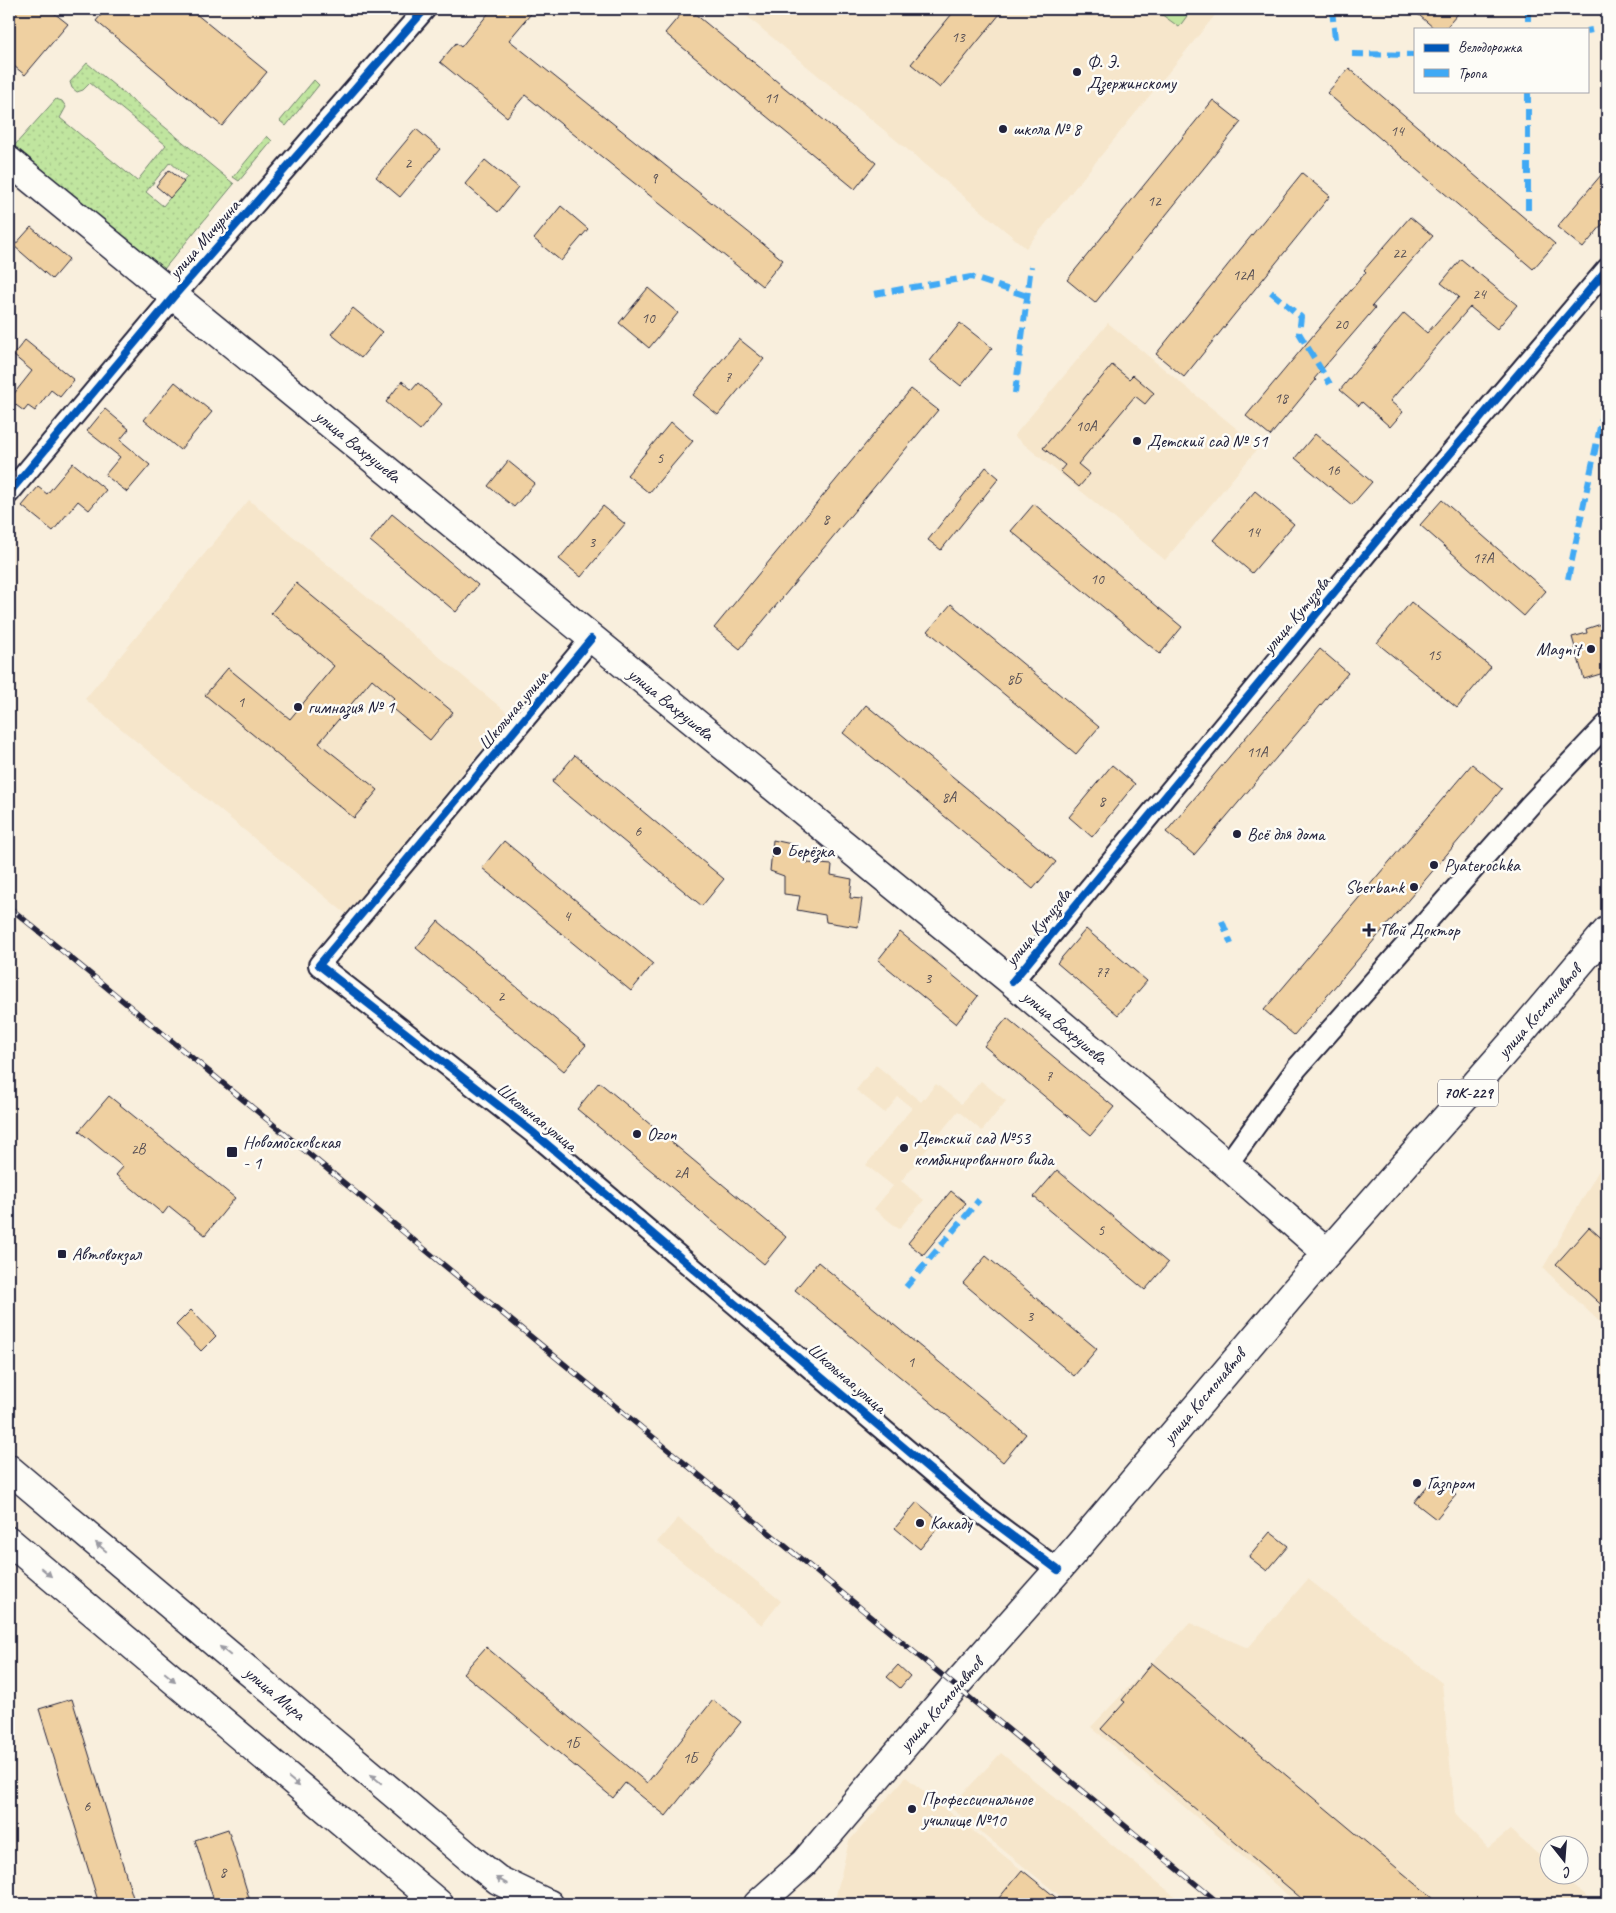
<svg xmlns="http://www.w3.org/2000/svg" width="1616" height="1913" font-family="Caveat,sans-serif">
	<defs>
		<pattern id="grass-dots" width="8" height="8" patternUnits="userSpaceOnUse" patternTransform="scale(1.25)"><rect width="8" height="8" fill="#c0e59f"/><path d="M2 2h.1M6 6h.1" fill="none" stroke="#a5c48a" stroke-width="1.8" stroke-linecap="round"/></pattern>
	</defs>
	<rect width="100%" height="100%" fill="#f9efdd"/>
	<filter id="ink" filterUnits="userSpaceOnUse"><feTurbulence type="fractalNoise" baseFrequency=".02" numOctaves="2"/><feDisplacementMap in="SourceGraphic" scale="10" xChannelSelector="R" yChannelSelector="G"/><feConvolveMatrix kernelMatrix="1 2 1 2 8 2 1 2 1" color-interpolation-filters="sRGB"/></filter>
	<g filter="url(#ink)">
		<!-- built -->
		<path fill="#f6e6cb" d="M 738,9 L 1220,9 L 1026,248 Z
			M 1108,323 L 1259,447 L 1165,560 L 1014,436 Z
			M 249,500 L 510,715 L 346,914 L 85,699 Z
			M 876,1065 L 921,1102 L 936,1084 L 961,1104 L 981,1081 L 1006,1101 L 982,1131 L 958,1111 L 901,1181 L 924,1200 L 899,1229 L 874,1209 L 893,1186 L 866,1165 L 912,1108 L 898,1097 L 885,1113 L 856,1090 Z
			M 1607,1156 L 1607,1329 L 1543,1268 Z
			M 678,1518 L 781,1601 L 762,1625 L 657,1542 Z
			M 1308,1579 L 1442,1683 L 1455,1813 L 1488,1848 L 1510,1830 L 1548,1863 L 1548,1876 L 1562,1876 L 1595,1904 L 1298,1904 L 1091,1727 L 1190,1623 L 1248,1648 Z
			M 1001,1753 L 1184,1904 L 1070,1904 L 950,1807 Z
			M 906,1777 L 1064,1904 L 834,1904 L 849,1841 Z"/>
		<!-- grass -->
		<path fill="url(#grass-dots)" stroke="#71846d" fill-rule="evenodd" d="M 87,63 L 234,184 L 164,269 L 14,146 L 56,99 L 62,101 L 66,107 L 60,118 L 137,181 L 166,145 L 90,83 L 83,90 L 77,92 L 72,88 L 70,82 ZM 170,162 L 187,177 L 163,206 L 146,192 Z
			M 314,80 L 319,85 L 286,126 L 280,121 Z
			M 267,136 L 272,141 L 239,181 L 233,177 Z"/>
		<!-- garden -->
		<path fill="#c0e59f" stroke="#71846d" d="M 1154,9 L 1192,9 L 1179,27 Z"/>
		<!-- building -->
		<path fill="#efd0a1" stroke="#22223b" d="M 19,9 L 49,9 L 68,24 L 25,75 L 9,62 L 9,21 Z
			M 106,9 L 190,9 L 267,72 L 222,126 L 96,21 Z
			M 492,9 L 535,9 L 509,40 L 783,260 L 762,286 L 525,95 L 507,117 L 440,62 L 456,43 L 461,47 Z
			M 685,9 L 689,9 L 876,163 L 855,189 L 665,33 Z
			M 956,9 L 1004,9 L 940,88 L 911,64 Z
			M 1412,9 L 1462,9 L 1445,29 L 1435,29 Z
			M 1349,68 L 1555,244 L 1533,269 L 1327,93 Z
			M 1213,100 L 1241,122 L 1095,303 L 1067,280 Z
			M 416,129 L 440,149 L 400,197 L 376,177 Z
			M 485,160 L 518,187 L 498,212 L 465,184 Z
			M 1607,168 L 1607,219 L 1583,248 L 1557,227 Z
			M 169,170 L 184,182 L 170,198 L 156,186 Z
			M 1302,173 L 1330,196 L 1184,377 L 1156,354 Z
			M 561,206 L 588,229 L 561,261 L 534,239 Z
			M 1410,217 L 1433,236 L 1372,306 L 1375,308 L 1314,379 L 1316,380 L 1270,436 L 1246,416 L 1366,272 L 1364,270 Z
			M 31,227 L 69,259 L 52,279 L 14,246 Z
			M 1461,259 L 1517,305 L 1497,329 L 1470,307 L 1390,401 L 1403,412 L 1390,427 L 1362,402 L 1359,406 L 1340,390 L 1404,313 L 1427,333 L 1459,297 L 1441,283 Z
			M 648,288 L 678,313 L 649,348 L 619,323 Z
			M 353,308 L 382,332 L 361,358 L 331,334 Z
			M 960,323 L 992,348 L 961,386 L 930,361 Z
			M 739,339 L 764,359 L 718,415 L 693,395 Z
			M 25,340 L 74,380 L 60,397 L 51,390 L 35,411 L 28,406 L 24,411 L 9,400 L 32,371 L 13,355 Z
			M 1112,365 L 1129,379 L 1133,375 L 1154,393 L 1145,404 L 1135,396 L 1078,464 L 1090,474 L 1079,487 L 1060,471 L 1065,465 L 1043,448 Z
			M 402,381 L 412,390 L 418,383 L 442,404 L 420,430 L 386,402 Z
			M 175,382 L 212,412 L 180,450 L 144,420 Z
			M 911,389 L 938,410 L 740,649 L 714,628 Z
			M 105,409 L 129,429 L 120,440 L 150,465 L 127,492 L 105,475 L 120,457 L 87,431 Z
			M 671,422 L 693,441 L 649,493 L 627,475 Z
			M 1315,434 L 1372,482 L 1352,505 L 1295,458 Z
			M 508,461 L 535,483 L 514,507 L 488,486 Z
			M 73,463 L 106,490 L 89,510 L 78,501 L 53,531 L 22,506 L 38,487 L 47,494 Z
			M 986,467 L 999,478 L 941,550 L 928,540 Z
			M 1255,491 L 1294,524 L 1252,573 L 1213,540 Z
			M 1442,500 L 1546,591 L 1524,616 L 1420,525 Z
			M 1034,504 L 1182,627 L 1160,654 L 1011,531 Z
			M 603,506 L 625,524 L 581,577 L 559,559 Z
			M 392,514 L 478,585 L 456,612 L 370,541 Z
			M 296,583 L 453,712 L 430,740 L 388,705 L 394,698 L 372,679 L 319,743 L 378,790 L 354,818 L 205,695 L 228,668 L 290,719 L 334,666 L 271,613 Z
			M 1411,602 L 1491,667 L 1457,708 L 1377,643 Z
			M 951,604 L 1099,727 L 1076,754 L 928,631 Z
			M 1607,622 L 1607,672 L 1584,679 L 1572,637 L 1587,633 L 1586,629 Z
			M 1320,649 L 1348,673 L 1194,855 L 1166,832 Z
			M 866,705 L 1056,862 L 1033,889 L 843,733 Z
			M 575,755 L 724,879 L 702,906 L 552,782 Z
			M 1472,764 L 1502,789 L 1294,1035 L 1264,1010 Z
			M 1112,765 L 1135,784 L 1092,837 L 1069,817 Z
			M 773,840 L 796,845 L 794,851 L 808,856 L 807,863 L 832,865 L 831,875 L 852,879 L 850,898 L 862,899 L 858,927 L 826,922 L 825,915 L 797,910 L 800,896 L 784,894 L 784,876 L 770,871 Z
			M 504,841 L 653,964 L 631,991 L 482,868 Z
			M 438,921 L 586,1045 L 564,1071 L 416,948 Z
			M 1086,929 L 1147,981 L 1118,1015 L 1057,963 Z
			M 900,932 L 978,996 L 956,1024 L 878,960 Z
			M 1007,1018 L 1114,1107 L 1091,1135 L 984,1046 Z
			M 599,1082 L 786,1237 L 764,1264 L 577,1109 Z
			M 109,1096 L 235,1198 L 205,1235 L 169,1206 L 163,1214 L 116,1175 L 123,1167 L 79,1131 Z
			M 1057,1170 L 1168,1263 L 1145,1290 L 1034,1197 Z
			M 951,1191 L 966,1203 L 923,1255 L 908,1243 Z
			M 1589,1227 L 1607,1243 L 1607,1310 L 1556,1264 Z
			M 986,1256 L 1097,1349 L 1074,1376 L 963,1283 Z
			M 818,1262 L 1026,1434 L 1003,1462 L 795,1290 Z
			M 191,1310 L 216,1336 L 201,1351 L 176,1325 Z
			M 1434,1478 L 1456,1495 L 1436,1519 L 1414,1502 Z
			M 917,1502 L 942,1523 L 920,1549 L 895,1528 Z
			M 1270,1532 L 1288,1546 L 1267,1571 L 1249,1557 Z
			M 486,1647 L 647,1783 L 713,1700 L 741,1722 L 666,1816 L 625,1783 L 613,1798 L 463,1673 Z
			M 1152,1663 L 1440,1904 L 1308,1904 L 1101,1729 L 1125,1702 L 1122,1700 Z
			M 898,1665 L 910,1676 L 900,1688 L 887,1677 Z
			M 72,1699 L 135,1904 L 99,1904 L 39,1709 Z
			M 228,1829 L 251,1904 L 215,1904 L 195,1840 Z
			M 1022,1870 L 1064,1904 L 994,1904 Z"/>
		<g fill="none" stroke-linecap="round" stroke-linejoin="round">
			<defs>
				<path id="street" d="M 9,493 L 175,295 L 425,9
					M 591,639 L 319,965 L 535,1134 L 980,1512 L 1058,1570
					M 1012,982 L 1389,526 L 1607,269
					M 1227,1165 L 1297,1068 L 1530,805 L 1607,724"/>
				<path id="secondary" d="M 9,161 L 1012,982 L 1227,1165 L 1327,1253
					M 9,1469 L 470,1858 L 498,1880 L 546,1903
					M 9,1541 L 439,1904"/>
				<path id="primary" d="M 539,1904 L 546,1903 L 549,1904
					M 758,1904 L 804,1863 L 955,1686 L 1058,1570 L 1327,1253 L 1512,1043 L 1607,931"/>
			</defs>
			<!-- street casing -->
			<use href="#street" stroke="#22223b" stroke-width="24"/>
			<!-- secondary casing -->
			<use href="#secondary" stroke="#22223b" stroke-width="31"/>
			<!-- primary casing -->
			<use href="#primary" stroke="#22223b" stroke-width="31"/>
			<!-- street -->
			<use href="#street" stroke="#fdfcf7" stroke-width="20"/>
			<!-- secondary -->
			<use href="#secondary" stroke="#fdfcf7" stroke-width="28"/>
			<!-- primary -->
			<use href="#primary" stroke="#fdfcf7" stroke-width="28"/>
			<defs>
				<path id="rail" d="M 9,907 L 1220,1904"/>
			</defs>
			<!-- rail casing -->
			<use href="#rail" stroke="#22223b" stroke-width="5.5"/>
			<!-- rail -->
			<use href="#rail" stroke="#fdfcf7" stroke-width="4" stroke-dasharray="11" stroke-linecap="butt"/>
			<!-- quiet -->
			<path stroke="#3fa9f5" stroke-width="6" stroke-dasharray="12 6" stroke-linecap="butt" d="M 1332,9 L 1335,39
				M 1528,9 L 1528,29
				M 1587,31 L 1592,30
				M 1352,54 L 1415,55
				M 1528,91 L 1528,210
				M 1271,292 L 1301,317 L 1299,333 L 1330,384
				M 874,294 L 971,277 L 1027,296
				M 1015,393 L 1031,266
				M 1568,579 L 1607,394
				M 1222,921 L 1231,944
				M 906,1287 L 979,1200"/>
			<defs>
				<path id="cycleway" d="M 9,493 L 175,295 L 425,9
					M 591,639 L 319,965 L 535,1134 L 980,1512 L 1058,1570
					M 1012,982 L 1389,526 L 1607,269"/>
			</defs>
			<!-- cycleway casing -->
			<use href="#cycleway" stroke="#fdfcf7" stroke-width="11"/>
			<!-- cycleway -->
			<use href="#cycleway" stroke="#0057b8" stroke-width="8"/>
		</g>
		<!-- one-way arrows -->
		<defs><path id="oneway-solid" d="M-6-.8H1V-3.2L6.5 0L1 3.2V.8H-6Z" transform="scale(1.25)"/></defs>
		<g fill="#9a9aa2">
			<use href="#oneway-solid" transform="translate(101 1547) rotate(-140)"/>
			<use href="#oneway-solid" transform="translate(46 1572) rotate(40)"/>
			<use href="#oneway-solid" transform="translate(225 1651) rotate(-140)"/>
			<use href="#oneway-solid" transform="translate(170 1677) rotate(40)"/>
			<use href="#oneway-solid" transform="translate(376 1779) rotate(-140)"/>
			<use href="#oneway-solid" transform="translate(294 1782) rotate(40)"/>
			<use href="#oneway-solid" transform="translate(502 1881) rotate(-151)"/>
		</g>
	</g>
	<!-- markers -->
	<g fill="#22223b" stroke="#fdfcf7" stroke-width="2">
		<circle cx="1077" cy="72" r="5"/>
		<circle cx="1003" cy="129" r="5"/>
		<circle cx="1137" cy="441" r="5"/>
		<circle cx="1591" cy="649" r="5"/>
		<circle cx="298" cy="707" r="5"/>
		<circle cx="1237" cy="834" r="5"/>
		<circle cx="777" cy="851" r="5"/>
		<circle cx="1434" cy="865" r="5"/>
		<circle cx="1414" cy="887" r="5"/>
		<path d="M1366.5 922.5h5v5h5v5h-5v5h-5v-5h-5v-5h5z"/>
		<circle cx="637" cy="1134" r="5"/>
		<circle cx="904" cy="1148" r="5"/>
		<rect x="226" y="1146" width="12" height="12" rx="2.5"/>
		<rect x="57" y="1249" width="10" height="10" rx="2.5"/>
		<circle cx="1417" cy="1483" r="5"/>
		<circle cx="920" cy="1523" r="5"/>
		<circle cx="912" cy="1809" r="5"/>
	</g>
	<g text-anchor="middle" dominant-baseline="central" stroke-width="5" stroke-linejoin="round" paint-order="stroke">
		<!-- number labels -->
		<g font-size="15" fill="#554e54">
			<text x="958" y="37">13</text>
			<text x="771" y="98">11</text>
			<text x="1397" y="131">14</text>
			<text x="408" y="163">2</text>
			<text x="654" y="178">9</text>
			<text x="1154" y="201">12</text>
			<text x="1399" y="253">22</text>
			<text x="1243" y="275">12А</text>
			<text x="1479" y="294">24</text>
			<text x="648" y="318">10</text>
			<text x="1341" y="324">20</text>
			<text x="728" y="377">7</text>
			<text x="1281" y="398">18</text>
			<text x="1086" y="426">10А</text>
			<text x="660" y="458">5</text>
			<text x="1333" y="470">16</text>
			<text x="826" y="519">8</text>
			<text x="1253" y="532">14</text>
			<text x="592" y="542">3</text>
			<text x="1483" y="558">17А</text>
			<text x="1097" y="579">10</text>
			<text x="1434" y="655">15</text>
			<text x="1014" y="679">8Б</text>
			<text x="241" y="702">1</text>
			<text x="1257" y="752">11А</text>
			<text x="949" y="797">8А</text>
			<text x="1102" y="801">8</text>
			<text x="638" y="831">6</text>
			<text x="567" y="916">4</text>
			<text x="1102" y="972">77</text>
			<text x="928" y="978">3</text>
			<text x="501" y="996">2</text>
			<text x="1049" y="1076">7</text>
			<text x="138" y="1149">2В</text>
			<text x="681" y="1173">2А</text>
			<text x="1101" y="1230">5</text>
			<text x="1030" y="1316">3</text>
			<text x="911" y="1362">1</text>
			<text x="572" y="1743">1Б</text>
			<text x="690" y="1758">1Б</text>
			<text x="87" y="1806">6</text>
			<text x="223" y="1872">8</text>
		</g>
		<!-- shield labels -->
		<rect fill="#fdfcf7" stroke="#646373" stroke-width="1" x="1438" y="1079.5" width="60" height="27" rx="4"/>
		<g font-size="16" font-weight="bold" fill="#22223b">
			<text x="1468" y="1093">70К-229</text>
		</g>
		<!-- poi labels -->
		<g font-size="18" fill="#22223b" stroke="#fdfcf7" text-anchor="start">
			<text x="1087" y="62">Ф. Э.<tspan x="1087" dy="21">Дзержинскому</tspan></text>
			<text x="1013" y="129">школа № 8</text>
			<text x="1147" y="441">Детский сад № 51</text>
			<text x="1581" y="649" text-anchor="end">Magnit</text>
			<text x="308" y="707">гимназия № 1</text>
			<text x="1247" y="834">Всё для дома</text>
			<text x="787" y="851">Берёзка</text>
			<text x="1444" y="865">Pyaterochka</text>
			<text x="1404" y="887" text-anchor="end">Sberbank</text>
			<text x="1379" y="930">Твой Доктор</text>
			<text x="647" y="1134">Ozon</text>
			<text x="914" y="1138">Детский сад №53<tspan x="914" dy="21">комбинированного вида</tspan></text>
			<text x="243" y="1142">Новомосковская<tspan x="243" dy="21">- 1</tspan></text>
			<text x="72" y="1254">Автовокзал</text>
			<text x="1427" y="1483">Газпром</text>
			<text x="930" y="1523">Какаду</text>
			<text x="922" y="1799">Профессиональное<tspan x="922" dy="21">училище №10</tspan></text>
		</g>
		<!-- street labels -->
		<g font-size="18" fill="#22223b" stroke="#fdfcf7">
			<text transform="translate(204 239) rotate(-49)">улица Мичурина</text>
			<text transform="translate(358 446) rotate(39)">улица Вахрушева</text>
			<text transform="translate(1296 615) rotate(-50)">улица Кутузова</text>
			<text transform="translate(671 704) rotate(39)">улица Вахрушева</text>
			<text transform="translate(513 710) rotate(-50)">Школьная улица</text>
			<text transform="translate(1038 927) rotate(-51)">улица Кутузова</text>
			<text transform="translate(1539 1011) rotate(-49)">улица Космонавтов</text>
			<text transform="translate(1065 1027) rotate(40)">улица Вахрушева</text>
			<text transform="translate(537 1117) rotate(39)">Школьная улица</text>
			<text transform="translate(847 1378) rotate(41)">Школьная улица</text>
			<text transform="translate(1204 1396) rotate(-50)">улица Космонавтов</text>
			<text transform="translate(275 1693) rotate(40)">улица Мира</text>
			<text transform="translate(941 1704) rotate(-49)">улица Космонавтов</text>
		</g>
	</g>
	<!-- margin -->
	<rect width="1616" height="1913" fill="none" stroke="#fdfcf7" stroke-width="30"/>
	<rect x="15" y="15" width="1586" height="1883" fill="none" stroke="#22223b" stroke-width="2" filter="url(#ink)"/>
	<!-- legend -->
	<rect x="1414" y="28" width="175" height="65" fill="#fdfcf7" stroke="#a5a5ac"/>
	<rect x="1424" y="44" width="25" height="8" fill="#0057b8" stroke="#a5a5ac"/>
	<text x="1458" y="52" font-size="15" fill="#22223b">Велодорожка</text>
	<rect x="1424" y="69" width="25" height="8" fill="#3fa9f5" stroke="#a5a5ac"/>
	<text x="1458" y="78" font-size="15" fill="#22223b">Тропа</text>
	<!-- north arrow -->
	<g transform="translate(1564 1860) rotate(163)"><circle r="24" fill="#fdfcf7" stroke="#a5a5ac"/>
	<path d="M0-4L9 19L0 12L-9 19Z" fill="#22223b"/>
	<text y="-8" font-size="14" font-weight="bold" text-anchor="middle" fill="#22223b">С</text>
	</g>
</svg>
